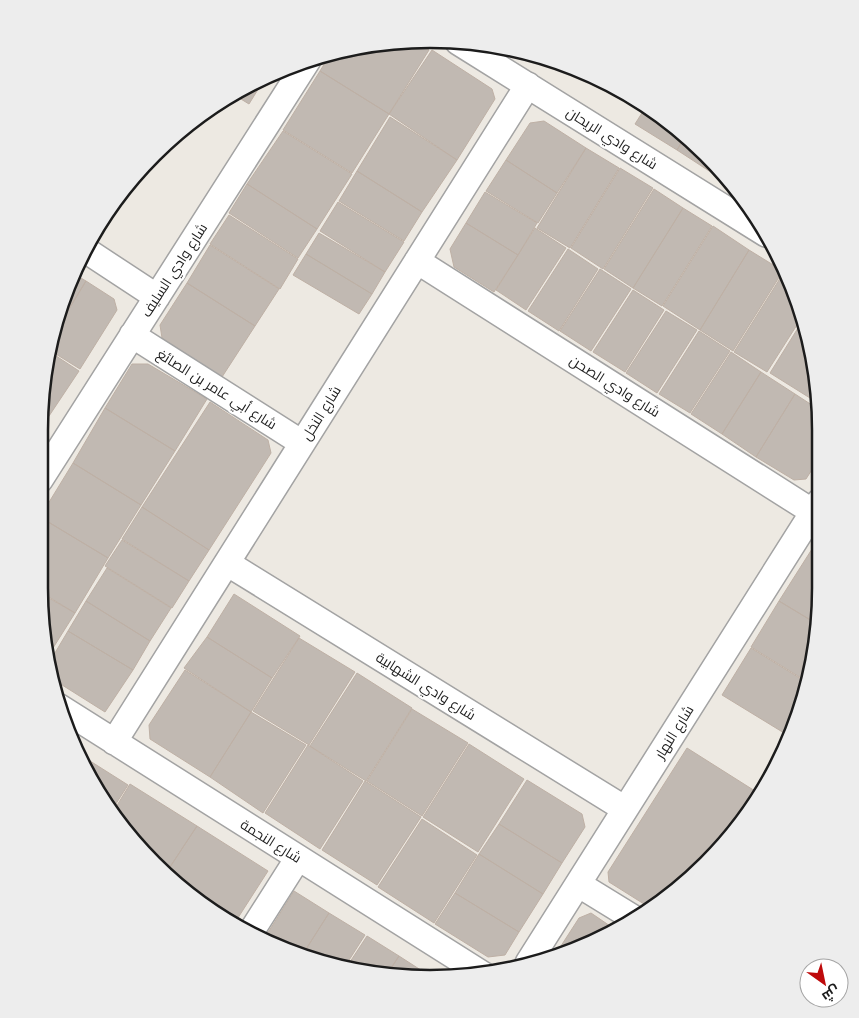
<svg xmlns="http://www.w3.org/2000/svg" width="859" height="1018" font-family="Arial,Cairo,sans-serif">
	<rect width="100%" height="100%" fill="#ede9e2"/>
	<!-- building -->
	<path fill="#c1b9b2" stroke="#beb0a5" d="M 413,40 L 429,50 L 389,114 L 320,71 L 331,53 L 354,46 Z
		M 432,50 L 492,89 L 495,99 L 457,160 L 389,114 Z
		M 320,71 L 389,114 L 352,173 L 283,130 Z
		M 265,78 L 249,104 L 236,96 Z
		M 647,105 L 685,136 L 677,150 L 635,124 Z
		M 390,117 L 457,160 L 422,212 L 357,171 Z
		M 544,121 L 586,148 L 557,193 L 506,160 L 530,123 Z
		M 283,131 L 352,174 L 317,229 L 247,184 Z
		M 685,137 L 706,153 L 728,180 L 726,182 L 677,150 Z
		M 586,148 L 619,168 L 570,248 L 537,228 Z
		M 506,160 L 557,193 L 538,223 L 486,191 Z
		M 620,168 L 653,188 L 603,269 L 571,248 Z
		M 357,171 L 422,212 L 404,241 L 339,201 Z
		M 247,184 L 317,229 L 298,258 L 229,213 Z
		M 654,189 L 683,208 L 633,288 L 604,269 Z
		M 485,192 L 537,223 L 518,255 L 466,223 Z
		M 338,202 L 404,242 L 385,272 L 320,231 Z
		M 683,208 L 712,226 L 662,306 L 633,288 Z
		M 229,215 L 298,259 L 280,289 L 210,244 Z
		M 466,223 L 518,255 L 494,292 L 454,267 L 450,249 Z
		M 713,226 L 749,250 L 700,330 L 663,306 Z
		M 535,228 L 566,248 L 526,310 L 496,290 Z
		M 319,233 L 385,272 L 372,294 L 306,254 Z
		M 210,245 L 279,289 L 255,326 L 187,283 Z
		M 568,249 L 598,269 L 559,331 L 528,311 Z
		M 749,250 L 783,271 L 733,351 L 700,330 Z
		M 306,254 L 372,294 L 359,314 L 293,275 Z
		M 600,269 L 631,289 L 591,351 L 560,331 Z
		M 784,272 L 791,280 L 802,317 L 767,372 L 734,352 Z
		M 74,274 L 86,281 L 58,327 Z
		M 86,281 L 114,299 L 117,310 L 80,369 L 51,351 L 58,327 Z
		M 187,283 L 255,326 L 222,377 L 162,338 L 160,325 Z
		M 633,290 L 664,310 L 625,372 L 593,352 Z
		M 666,311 L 697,330 L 657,393 L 626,373 Z
		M 803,320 L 813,353 L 818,403 L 770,373 Z
		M 699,331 L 730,351 L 690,413 L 659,394 Z
		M 50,352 L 79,371 L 41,428 L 42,379 Z
		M 731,352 L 761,372 L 722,434 L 691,414 Z
		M 132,364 L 148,364 L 207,399 L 175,451 L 105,408 Z
		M 761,372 L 795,394 L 756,457 L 722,434 Z
		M 795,394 L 818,409 L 820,457 L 806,479 L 794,480 L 756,457 Z
		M 210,402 L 268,440 L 271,453 L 209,550 L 142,507 Z
		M 105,408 L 175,451 L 141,505 L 73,463 Z
		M 73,463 L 141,505 L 108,558 L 40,517 Z
		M 142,507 L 209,550 L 189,581 L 122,539 Z
		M 40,517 L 108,558 L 75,613 L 39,591 Z
		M 820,536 L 820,553 L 812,549 Z
		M 122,540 L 189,581 L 172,608 L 105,566 Z
		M 812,549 L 820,553 L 817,624 L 779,601 Z
		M 107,568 L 171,608 L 150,641 L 86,601 Z
		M 40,593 L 75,613 L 48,656 L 39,594 Z
		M 234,594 L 300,636 L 272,678 L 207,637 Z
		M 86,601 L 150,641 L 133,670 L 68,631 Z
		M 779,601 L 817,624 L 806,681 L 751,647 Z
		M 68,631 L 133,670 L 105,712 L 51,678 L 49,663 Z
		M 207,637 L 272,678 L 251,712 L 184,668 Z
		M 299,638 L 355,672 L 309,745 L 253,711 Z
		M 751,648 L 806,682 L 800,714 L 789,736 L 722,695 Z
		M 185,670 L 251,712 L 210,777 L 150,739 L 149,725 Z
		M 357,673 L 412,708 L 366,781 L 310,746 Z
		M 412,709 L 468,743 L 422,816 L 367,781 Z
		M 251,712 L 306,745 L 263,813 L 210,777 Z
		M 469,744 L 524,779 L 478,852 L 423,817 Z
		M 308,745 L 363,781 L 320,849 L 265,813 Z
		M 687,748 L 755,791 L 714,854 L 652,909 L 609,882 L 608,872 Z
		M 79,754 L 128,785 L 112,810 L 79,762 Z
		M 527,780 L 582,814 L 585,827 L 562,863 L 499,824 Z
		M 365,781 L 421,817 L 377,885 L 322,850 Z
		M 130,784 L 197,826 L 166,873 L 136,846 L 113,812 Z
		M 754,794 L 759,796 L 737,827 L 735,825 Z
		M 422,819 L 477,855 L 434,923 L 378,887 Z
		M 499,824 L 562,863 L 543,894 L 479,854 Z
		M 197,826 L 268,871 L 234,924 L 212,913 L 166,873 Z
		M 734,826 L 736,828 L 720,849 Z
		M 479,854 L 543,894 L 519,932 L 455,893 Z
		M 294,891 L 329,913 L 301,957 L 264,939 Z
		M 455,893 L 519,932 L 505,955 L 488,957 L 435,924 Z
		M 329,913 L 365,935 L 344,968 L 301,957 Z
		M 591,913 L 616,930 L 579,950 L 566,953 L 559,949 L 579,918 Z
		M 367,936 L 399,956 L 386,976 L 346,968 Z
		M 399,956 L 430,976 L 386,976 Z"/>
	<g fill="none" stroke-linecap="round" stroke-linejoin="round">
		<defs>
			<path id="street" d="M 458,42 L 766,234
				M 84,249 L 157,297
				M 417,261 L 813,512
				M 132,335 L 302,443
				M 40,480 L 308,60
				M 227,563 L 625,809
				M 58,706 L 484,975
				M 114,742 L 528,85
				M 578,884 L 635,919
				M 251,932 L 298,858
				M 528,963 L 820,501"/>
		</defs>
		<!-- street casing -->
		<use href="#street" stroke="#a3a3a3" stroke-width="28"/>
		<!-- street -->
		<use href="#street" stroke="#fff" stroke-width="25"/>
	</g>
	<g text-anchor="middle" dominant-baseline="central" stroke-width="4.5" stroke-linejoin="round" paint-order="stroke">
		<!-- street labels -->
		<g font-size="14" fill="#1c1c1c" stroke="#fff">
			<text transform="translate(612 138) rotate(32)">شارع وادي الريحان</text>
			<text transform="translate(174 270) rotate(-57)">شارع وادي السليف</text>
			<text transform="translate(615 386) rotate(32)">شارع وادي الصحن</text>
			<text transform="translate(217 389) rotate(32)">شارع أبي عامر بن الصائغ</text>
			<text transform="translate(321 413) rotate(-58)">شارع النخل</text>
			<text transform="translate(426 686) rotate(32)">شارع وادي الشهابية</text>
			<text transform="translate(674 732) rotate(-58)">شارع النهار</text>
			<text transform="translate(271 841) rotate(32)">شارع النجمة</text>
		</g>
	</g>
	<!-- crop -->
	<path d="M0 0H859V1018H0ZM430 48H430A382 382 0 0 1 812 430V588A382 382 0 0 1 430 970H430A382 382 0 0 1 48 588V430A382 382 0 0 1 430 48Z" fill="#ededed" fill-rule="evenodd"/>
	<path fill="none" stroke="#1c1c1c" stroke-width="2.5" d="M430 48H430A382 382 0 0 1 812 430V588A382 382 0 0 1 430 970H430A382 382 0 0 1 48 588V430A382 382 0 0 1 430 48Z"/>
	<!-- north arrow -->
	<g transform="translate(824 983) rotate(147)"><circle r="24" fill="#ffffff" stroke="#a4a4a4"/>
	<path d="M0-4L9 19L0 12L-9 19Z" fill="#be0a0b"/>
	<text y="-8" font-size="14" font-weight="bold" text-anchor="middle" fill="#1c1c1c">ش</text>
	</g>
</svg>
